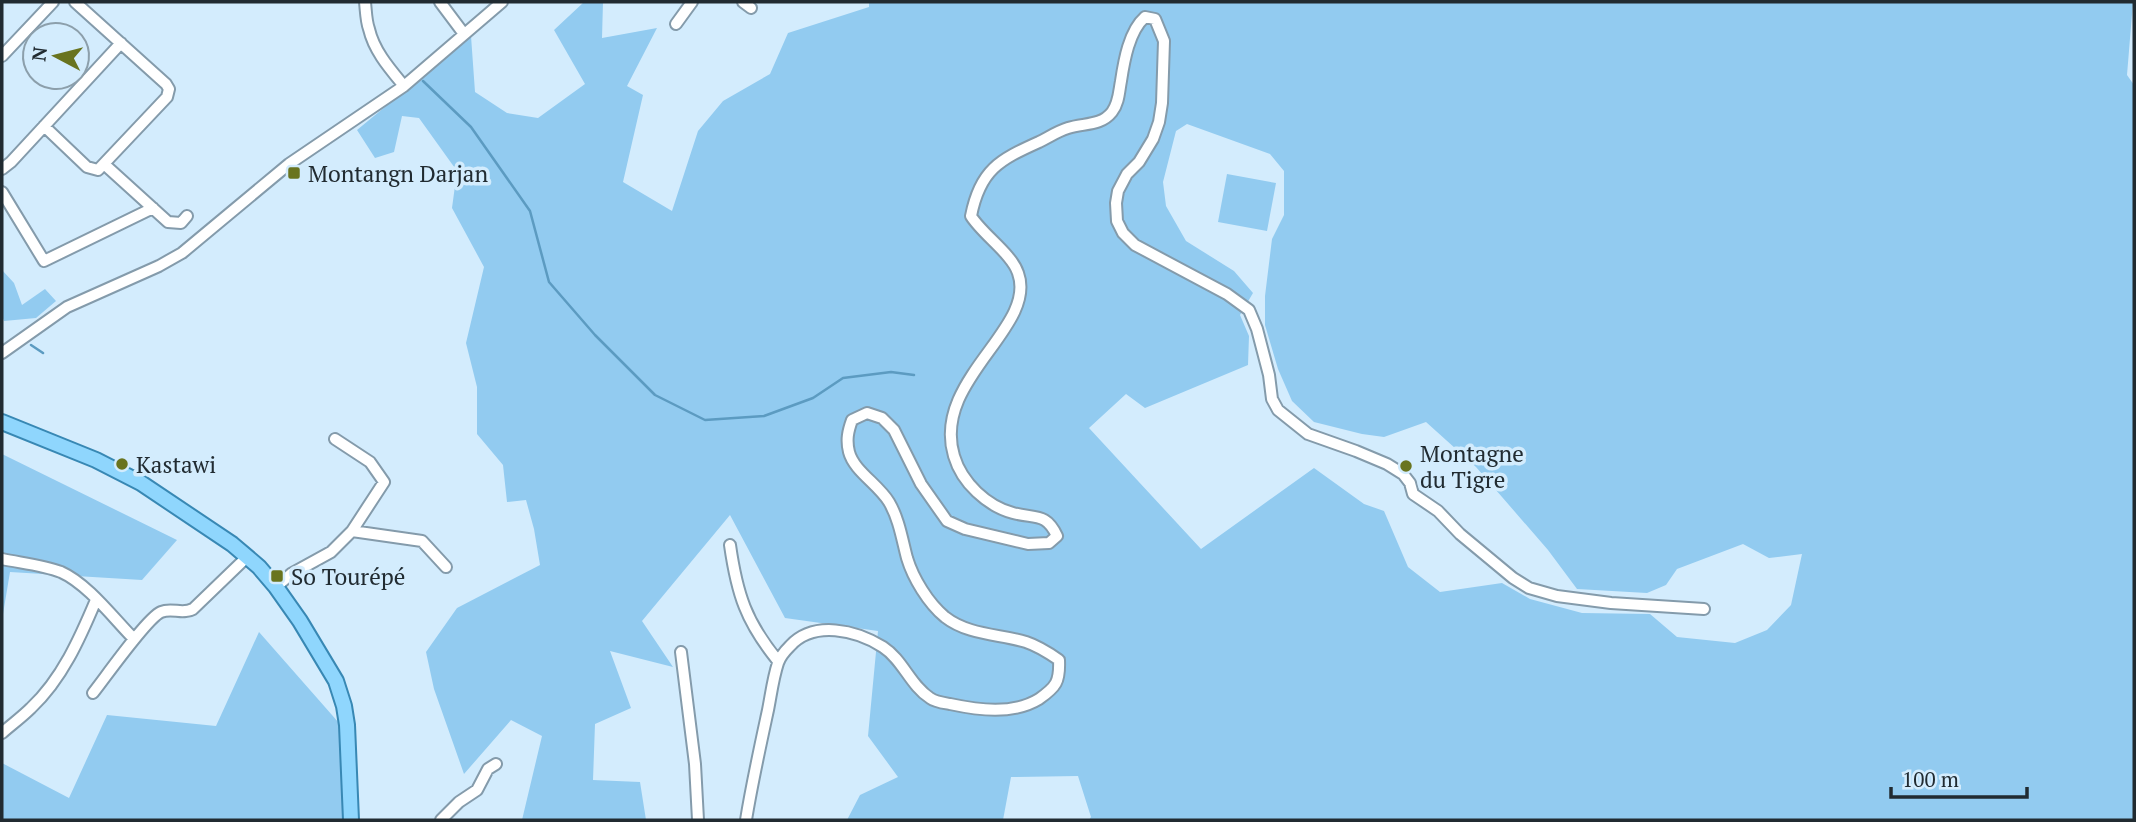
<svg xmlns="http://www.w3.org/2000/svg" width="2136" height="822" font-family="'PT Serif',serif">
	<rect width="100%" height="100%" fill="#d3ecfd"/>
	<!-- green -->
	<path fill="#92cbf0" fill-rule="evenodd" d="M 584,2 L 603,2 L 602,38 L 657,28 L 627,86 L 643,95 L 623,182 L 672,211 L 698,131 L 723,101 L 770,74 L 788,33 L 869,7 L 869,2 L 2133,2 L 2127,75 L 2134,85 L 2134,820 L 1089,820 L 1091,817 L 1078,776 L 1011,777 L 1003,820 L 847,820 L 860,795 L 898,777 L 868,736 L 878,631 L 785,618 L 730,515 L 642,621 L 673,667 L 610,651 L 631,708 L 595,724 L 593,780 L 640,782 L 646,820 L 522,820 L 542,736 L 511,720 L 464,774 L 434,689 L 426,652 L 457,608 L 540,565 L 534,529 L 526,500 L 507,502 L 503,465 L 477,434 L 477,387 L 466,343 L 484,267 L 452,208 L 457,171 L 419,118 L 402,116 L 394,152 L 375,158 L 357,130 L 471,36 L 475,92 L 507,113 L 538,118 L 585,84 L 554,30 ZM 1187,124 L 1270,154 L 1284,171 L 1284,215 L 1272,239 L 1265,296 L 1265,325 L 1278,369 L 1292,401 L 1314,422 L 1362,434 L 1384,437 L 1426,422 L 1476,467 L 1548,550 L 1577,589 L 1647,593 L 1666,585 L 1677,569 L 1743,544 L 1769,558 L 1802,554 L 1791,605 L 1767,630 L 1735,643 L 1677,637 L 1650,614 L 1582,613 L 1530,599 L 1502,583 L 1440,592 L 1408,567 L 1384,511 L 1364,504 L 1314,468 L 1201,549 L 1089,428 L 1126,394 L 1145,408 L 1248,365 L 1249,336 L 1240,315 L 1253,293 L 1234,271 L 1186,241 L 1166,206 L 1163,182 L 1176,131 Z
		M 1227,174 L 1276,183 L 1267,231 L 1218,222 Z
		M 2,270 L 14,283 L 22,305 L 45,289 L 56,301 L 36,318 L 4,321 L 2,316 Z
		M 2,454 L 177,540 L 142,580 L 10,572 L 2,620 Z
		M 259,632 L 339,723 L 349,820 L 2,820 L 2,763 L 69,798 L 107,715 L 216,726 Z"/>
	<g fill="none" stroke-linecap="round" stroke-linejoin="round">
		<!-- stream -->
		<path stroke="#5c9bc1" stroke-width="2.5" d="M 423,81 L 471,127 L 530,211 L 549,282 L 595,335 L 655,395 L 705,420 L 764,416 L 813,398 L 843,378 L 891,372 L 914,375
			M 31,345 L 43,353"/>
		<defs>
			<path id="minor" d="M 365,2 C 366,11 366,21 369,29 C 374,51 390,69 404,86
				M 440,2 L 464,34
				M 743,2 L 751,8
				M 676,24 L 692,2
				M 2,56 L 53,2
				M 44,126 L 87,167 L 98,170 L 167,97 L 169,89 L 166,84 L 75,2
				M 104,164 L 168,222 L 181,223 L 187,216
				M 2,169 L 11,162 L 121,43
				M 2,192 L 44,261 L 153,208
				M 2,353 L 67,307 L 159,266 L 182,253 L 289,164 L 404,86 L 502,2
				M 335,439 L 370,462 L 384,482 L 352,531
				M 730,545 C 737,594 746,622 778,661
				M 2,559 C 21,563 43,565 61,572 C 88,584 114,619 134,639
				M 276,587 L 291,574 L 331,552 L 352,531 L 422,541 L 446,567
				M 681,652 L 695,764 L 698,820
				M 93,693 C 105,678 147,618 161,612 C 172,607 182,615 193,609 L 248,556
				M 2,733 C 11,725 22,717 31,708 C 62,679 80,638 96,600
				M 441,820 L 459,802 L 477,790 L 488,769 L 496,764
				M 746,820 C 752,783 760,747 768,710 C 771,695 773,678 778,663 C 780,657 785,651 790,646 C 814,620 856,630 883,647 C 903,660 910,685 930,698 C 935,702 944,703 950,704 C 978,710 1013,715 1039,699 C 1056,687 1060,682 1059,660 C 1049,653 1038,646 1026,642 C 999,634 968,635 945,617 C 928,603 913,578 907,558 C 902,539 899,519 889,502 C 878,484 854,471 849,452 C 846,440 848,431 852,420 L 867,413 L 882,418 L 894,430 L 921,484 L 947,521 L 965,529 L 1028,544 L 1049,543 L 1057,536 C 1046,512 1035,519 1013,513 C 987,506 962,483 954,456 C 931,380 1038,328 1018,273 C 1012,254 982,234 971,216 C 980,170 999,160 1039,142 C 1049,137 1058,131 1068,128 C 1084,123 1101,126 1112,112 C 1119,103 1119,91 1121,81 C 1124,61 1129,31 1145,17 L 1155,19 L 1164,41 L 1162,103 L 1159,122 L 1153,139 L 1139,162 L 1127,174 L 1118,191 L 1116,203 L 1117,221 L 1123,233 L 1135,245 L 1227,294 L 1249,310 L 1257,329 L 1269,375 L 1272,399 L 1278,410 L 1308,434 L 1356,451 L 1387,464 L 1403,474 L 1410,483 L 1413,494 L 1438,511 L 1460,534 L 1513,578 L 1529,588 L 1557,596 L 1611,603 L 1704,609"/>
			<path id="major" d="M 2,422 L 96,460 L 141,483 L 232,544 L 259,567 L 276,587 L 300,621 L 336,681 L 344,706 L 347,725 L 351,820"/>
		</defs>
		<!-- minor casing -->
		<use href="#minor" stroke="#849bab" stroke-width="14"/>
		<!-- major casing -->
		<use href="#major" stroke="#3888b4" stroke-width="18"/>
		<!-- minor -->
		<use href="#minor" stroke="#fff" stroke-width="10"/>
		<!-- major -->
		<use href="#major" stroke="#8fd6fd" stroke-width="14"/>
	</g>
	<!-- markers -->
	<g fill="#69741f" stroke="#d3ecfd" stroke-width="2.5">
		<rect x="287" y="166" width="14" height="14" rx="3.5"/>
		<circle cx="122" cy="464" r="7"/>
		<circle cx="1406" cy="466" r="7"/>
		<rect x="270" y="569" width="14" height="14" rx="3.5"/>
	</g>
	<g text-anchor="middle" dominant-baseline="central" stroke-width="7" stroke-linejoin="round" paint-order="stroke">
		<!-- poi labels -->
		<g font-size="23" fill="#212b31" stroke="#d3ecfd" text-anchor="start">
			<text x="308" y="173">Montangn Darjan</text>
			<text x="1420" y="453">Montagne<tspan x="1420" dy="26">du Tigre</tspan></text>
			<text x="136" y="464">Kastawi</text>
			<text x="291" y="576">So Tourépé</text>
		</g>
	</g>
	<!-- border -->
	<rect width="2136" height="822" fill="none" stroke="#212b31" stroke-width="7"/>
	<!-- north arrow -->
	<g transform="translate(56 56) rotate(277)"><circle r="33" fill="#d3ecfd" stroke="#8c9fab" stroke-width="2"/>
	<path d="M0-5L12 26L0 18L-12 26Z" fill="#69741f"/>
	<text y="-10" font-size="19" font-weight="bold" text-anchor="middle" fill="#212b31">N</text>
	</g>
	<!-- scale -->
	<path d="M1891 787v10h136v-10" fill="none" stroke="#212b31" stroke-width="3.5"/>
	<text x="1902" y="787" font-size="21" fill="#212b31" stroke="#d3ecfd" stroke-width="5" paint-order="stroke">100 m</text>
</svg>
